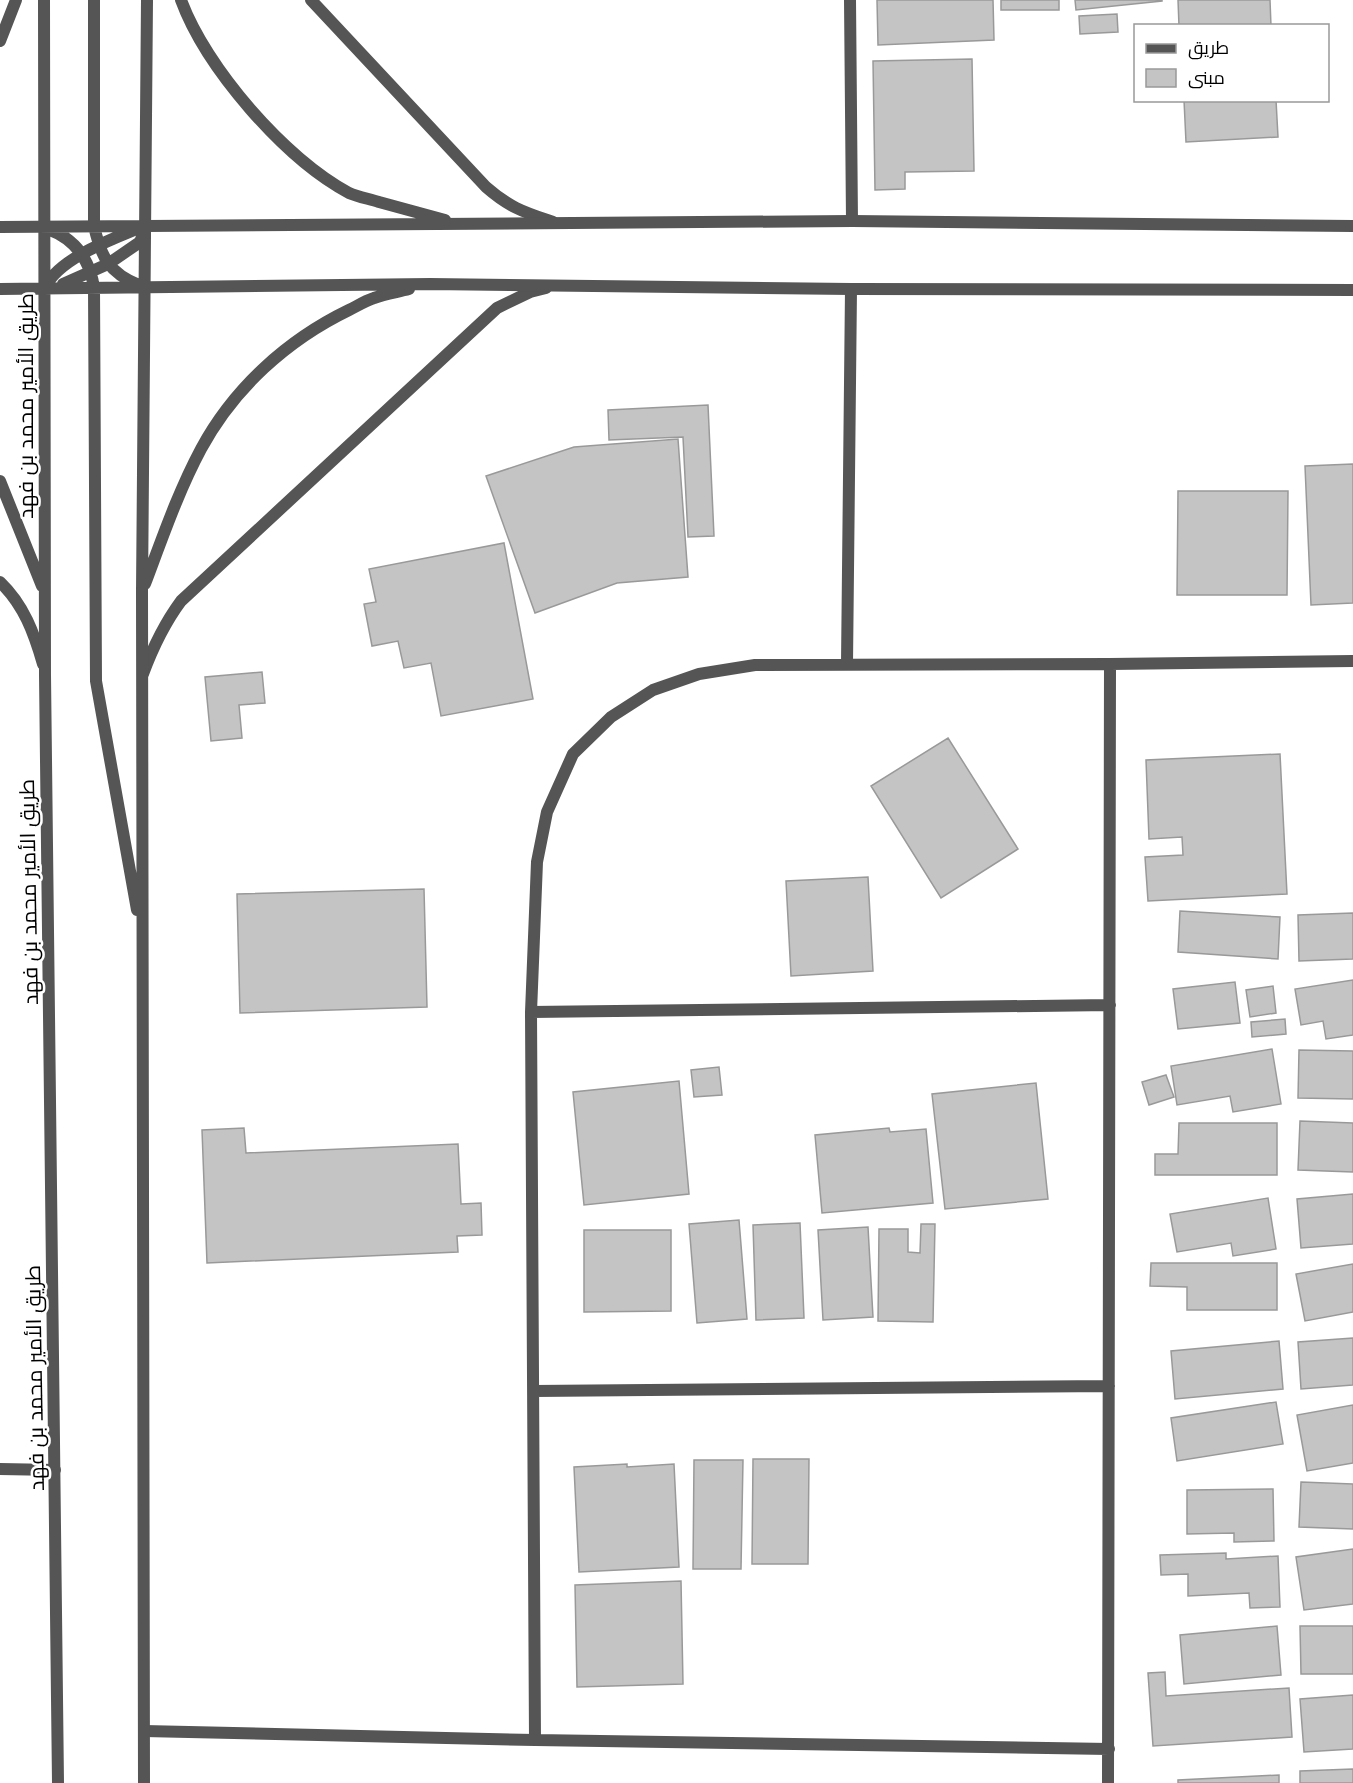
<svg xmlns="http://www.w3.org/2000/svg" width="1353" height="1783" font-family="Quicksand,Cairo,sans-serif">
	<rect width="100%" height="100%" fill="#fff"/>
	<!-- building -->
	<path fill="#c4c4c4" stroke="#999" stroke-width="1.5" d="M 877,0 L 993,0 L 994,40 L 878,45 Z
		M 1001,0 L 1059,0 L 1059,10 L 1001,10 Z
		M 1075,0 L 1162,0 L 1162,1 L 1076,10 Z
		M 1178,0 L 1270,0 L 1271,26 L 1179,26 Z
		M 1117,14 L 1118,32 L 1080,34 L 1079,16 Z
		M 972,59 L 974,171 L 905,172 L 905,189 L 875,190 L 873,61 Z
		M 1184,100 L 1276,100 L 1278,137 L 1186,142 Z
		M 708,405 L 714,536 L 688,537 L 683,437 L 609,440 L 608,410 Z
		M 678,439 L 688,577 L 617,583 L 535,613 L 486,476 L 574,447 Z
		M 1353,464 L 1353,603 L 1311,605 L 1305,466 Z
		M 1178,491 L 1288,491 L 1287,595 L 1177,595 Z
		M 504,543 L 533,699 L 441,716 L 431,663 L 404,668 L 398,641 L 372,646 L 364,604 L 376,602 L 369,569 Z
		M 262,672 L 265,703 L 239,705 L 242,738 L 211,741 L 205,677 Z
		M 948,738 L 1018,849 L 941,898 L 871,786 Z
		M 1280,754 L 1287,894 L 1148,901 L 1145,857 L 1183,855 L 1182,837 L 1149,839 L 1146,760 Z
		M 868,877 L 873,971 L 791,976 L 786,881 Z
		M 424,889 L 427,1007 L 240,1013 L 237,894 Z
		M 1180,911 L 1280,917 L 1278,959 L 1178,952 Z
		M 1353,913 L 1353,959 L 1299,961 L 1298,915 Z
		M 1353,980 L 1353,1035 L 1326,1039 L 1323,1021 L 1301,1025 L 1295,989 Z
		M 1235,982 L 1240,1023 L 1178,1029 L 1173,989 Z
		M 1273,986 L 1276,1013 L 1250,1017 L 1246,990 Z
		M 1285,1019 L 1286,1034 L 1252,1037 L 1251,1022 Z
		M 1272,1049 L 1281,1104 L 1233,1112 L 1230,1096 L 1177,1105 L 1171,1066 Z
		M 1299,1050 L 1353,1051 L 1353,1099 L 1298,1098 Z
		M 719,1067 L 722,1095 L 694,1097 L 691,1070 Z
		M 1166,1075 L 1174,1097 L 1149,1105 L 1142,1082 Z
		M 679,1081 L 689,1194 L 584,1205 L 573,1092 Z
		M 1036,1083 L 1048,1199 L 945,1209 L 932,1094 Z
		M 1300,1121 L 1353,1123 L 1353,1172 L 1298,1170 Z
		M 1179,1123 L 1277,1123 L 1277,1175 L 1155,1175 L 1155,1154 L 1178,1154 Z
		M 244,1128 L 246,1153 L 458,1144 L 461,1204 L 481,1203 L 482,1235 L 457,1236 L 458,1252 L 207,1263 L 202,1130 Z
		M 889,1128 L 890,1132 L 926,1129 L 933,1203 L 822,1213 L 815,1135 Z
		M 1353,1194 L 1353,1244 L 1301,1248 L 1297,1199 Z
		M 1268,1198 L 1276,1249 L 1233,1256 L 1231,1243 L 1177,1252 L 1170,1214 Z
		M 739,1220 L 747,1319 L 697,1323 L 689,1224 Z
		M 800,1223 L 804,1318 L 756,1320 L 753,1225 Z
		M 921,1224 L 935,1224 L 933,1322 L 878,1321 L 879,1229 L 908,1229 L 908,1252 L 920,1253 Z
		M 868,1227 L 873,1317 L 823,1320 L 818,1230 Z
		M 584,1230 L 671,1230 L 671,1311 L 584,1312 Z
		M 1151,1263 L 1277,1263 L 1277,1310 L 1187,1310 L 1187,1287 L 1150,1286 Z
		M 1353,1264 L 1353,1312 L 1305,1321 L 1296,1274 Z
		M 1353,1338 L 1353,1385 L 1301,1389 L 1298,1342 Z
		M 1279,1341 L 1283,1389 L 1175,1399 L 1171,1351 Z
		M 1276,1402 L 1283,1444 L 1177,1461 L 1171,1418 Z
		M 1353,1405 L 1353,1463 L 1307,1471 L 1297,1415 Z
		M 753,1459 L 809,1459 L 808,1564 L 752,1564 Z
		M 694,1460 L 743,1460 L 741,1569 L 693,1569 Z
		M 627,1464 L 627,1467 L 674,1464 L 679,1567 L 579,1572 L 574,1467 Z
		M 1301,1482 L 1353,1484 L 1353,1529 L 1299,1527 Z
		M 1273,1489 L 1274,1541 L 1234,1542 L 1234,1533 L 1187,1534 L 1187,1490 Z
		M 1353,1549 L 1353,1604 L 1304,1610 L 1296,1557 Z
		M 1226,1553 L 1226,1559 L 1278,1556 L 1280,1607 L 1250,1608 L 1249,1593 L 1188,1596 L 1188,1574 L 1161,1575 L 1160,1555 Z
		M 681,1581 L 683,1684 L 577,1687 L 575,1585 Z
		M 1277,1626 L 1281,1675 L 1184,1684 L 1180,1635 Z
		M 1300,1626 L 1353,1626 L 1353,1674 L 1301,1674 Z
		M 1165,1672 L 1166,1696 L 1289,1688 L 1292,1737 L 1153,1746 L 1148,1673 Z
		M 1353,1695 L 1353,1749 L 1304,1752 L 1300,1699 Z
		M 1353,1769 L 1353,1783 L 1300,1783 L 1300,1771 Z
		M 1279,1775 L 1279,1783 L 1178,1783 L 1178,1780 Z"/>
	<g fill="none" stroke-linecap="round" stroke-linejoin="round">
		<!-- service -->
		<path stroke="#555" stroke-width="12" d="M 311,0 L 486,187 C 510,208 524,212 553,222
			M 0,582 C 24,605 34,633 43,664
			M 143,674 C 153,647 164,624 181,601 L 497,308 L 530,292 L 546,288"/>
		<!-- minor -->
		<path stroke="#555" stroke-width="12" d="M 850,0 L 852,221
			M 847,664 L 851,289
			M 531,1012 L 1110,1005
			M 534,1391 L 1109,1386
			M 0,1469 L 55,1470
			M 144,1731 L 535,1740 L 1109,1749
			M 535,1740 L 531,1012 L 537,862 L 547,812 L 573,754 L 611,717 L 653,690 L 699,674 L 755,665 L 1110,664 L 1353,661
			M 1108,1783 L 1110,664"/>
		<!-- tertiary -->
		<path stroke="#555" stroke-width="12" d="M 44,0 L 45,675 L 58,1783
			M 94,0 L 94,226 C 101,257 109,273 139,285
			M 181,0 C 206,68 285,159 349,193 C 358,197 370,199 379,202 C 401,208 423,214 445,220
			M 0,41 L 16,0
			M 0,227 L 852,221 L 1353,226
			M 48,229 C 75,239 90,260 94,288 L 96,681 L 137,910
			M 63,284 L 108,264 L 140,242 L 145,229
			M 45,288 C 58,259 110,240 139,228
			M 0,289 L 430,284 L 851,289 L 1353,290
			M 0,481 L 42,586
			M 145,584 C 162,539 178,492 201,449 C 234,388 287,340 349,310 C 357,306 365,301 374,298 C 385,294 398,292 409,289
			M 144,1783 L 142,591 L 147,0"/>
	</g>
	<g text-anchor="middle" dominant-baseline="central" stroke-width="5" stroke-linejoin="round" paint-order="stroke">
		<!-- street labels -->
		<g font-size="21" fill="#000" stroke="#fff">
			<text transform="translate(25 406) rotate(-90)">طريق الأمير محمد بن فهد</text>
			<text transform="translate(28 892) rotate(-91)">طريق الأمير محمد بن فهد</text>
			<text transform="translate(34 1378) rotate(-91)">طريق الأمير محمد بن فهد</text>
		</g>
	</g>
	<!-- legend -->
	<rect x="1134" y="24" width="195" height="78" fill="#ffffff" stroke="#999999" stroke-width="1.5"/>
	<rect x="1146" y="44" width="30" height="9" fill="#555555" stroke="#999999" stroke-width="1.5"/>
	<text x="1188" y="54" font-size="18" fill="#000000">طريق</text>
	<rect x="1146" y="69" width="30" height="18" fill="#c4c4c4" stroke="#999999" stroke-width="1.5"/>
	<text x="1188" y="84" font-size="18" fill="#000000">مبنى</text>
</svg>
